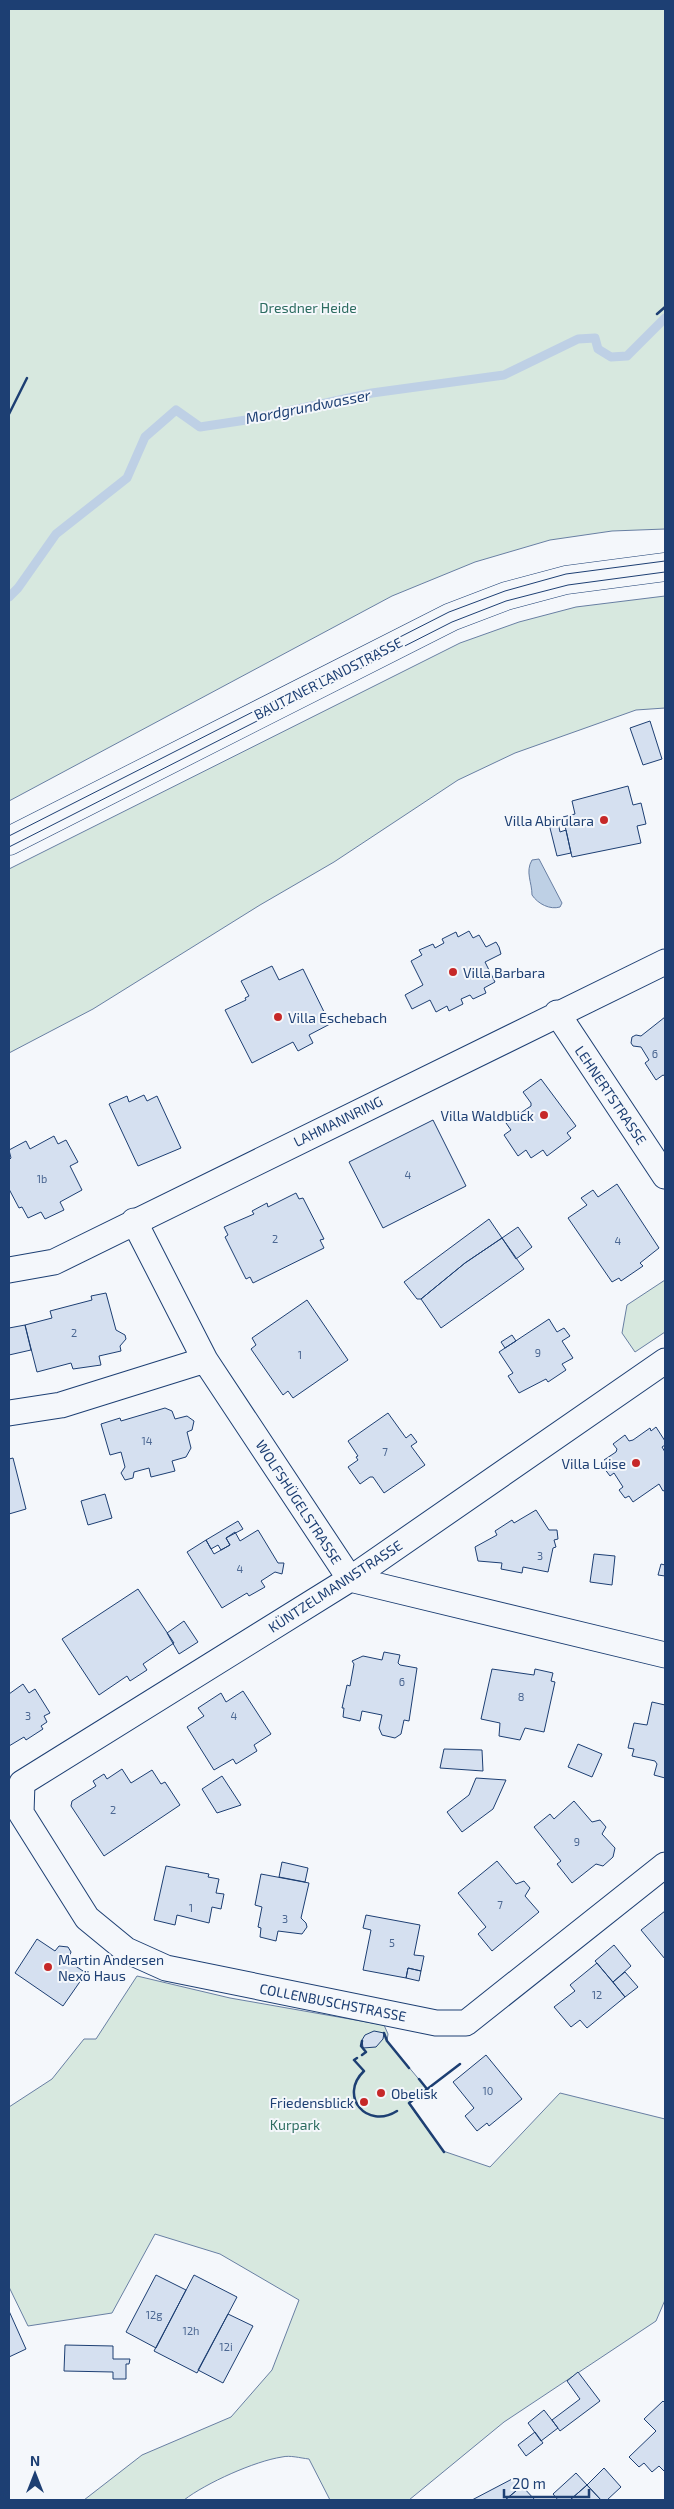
<svg xmlns="http://www.w3.org/2000/svg" width="674" height="2509" font-family="'Exo 2',sans-serif">
	<rect width="100%" height="100%" fill="#f4f7fb"/>
	<!-- green -->
	<path fill="#d7e8df" stroke="#687fa3" d="M 9,9 L 665,9 L 665,529 L 612,531 L 550,540 L 475,562 L 392,596 L 9,801 Z
		M 665,596 L 665,708 L 636,710 L 515,753 L 458,780 L 334,862 L 260,905 L 93,1009 L 9,1053 L 9,869 L 460,643 L 519,622 L 576,607 Z
		M 665,1280 L 665,1332 L 635,1352 L 622,1333 L 627,1305 Z
		M 137,1976 L 230,1998 L 384,2025 L 388,2034 L 387,2041 L 427,2089 L 409,2104 L 443,2151 L 490,2167 L 560,2093 L 665,2119 L 665,2300 L 656,2321 L 504,2422 L 409,2500 L 330,2500 L 309,2459 C 300,2458 290,2455 282,2457 C 255,2461 206,2483 184,2500 L 84,2500 L 142,2455 L 231,2417 L 272,2370 L 299,2300 L 220,2254 L 155,2234 L 112,2313 L 28,2326 L 9,2287 L 9,2107 L 52,2079 L 84,2039 L 96,2039 Z"/>
	<!-- water -->
	<path fill="#bed0e5" stroke="#687fa3" d="M 539,859 L 562,903 L 560,907 C 550,910 538,904 532,895 C 532,882 525,872 532,860 Z"/>
	<g fill="none" stroke-linecap="round" stroke-linejoin="round">
		<!-- stream -->
		<path stroke="#bed0e5" stroke-width="9" d="M 9,597 L 18,588 L 56,534 L 127,478 L 145,437 L 176,410 L 200,427 L 246,420 L 372,393 L 504,375 L 578,339 L 595,338 L 598,349 L 611,357 L 627,356 L 665,318"/>
	</g>
	<!-- building -->
	<path fill="#d5e0f0" stroke="#1d3f73" d="M 650,721 L 662,759 L 643,765 L 630,728 Z
		M 628,786 L 633,805 L 641,803 L 646,824 L 637,826 L 641,843 L 572,857 L 563,817 L 575,814 L 572,801 Z
		M 557,818 L 560,832 L 566,830 L 571,853 L 557,856 L 548,820 Z
		M 469,931 L 473,938 L 479,935 L 486,947 L 496,942 L 499,947 L 501,954 L 485,962 L 495,982 L 484,988 L 486,993 L 473,999 L 470,995 L 461,999 L 463,1004 L 449,1011 L 447,1006 L 436,1012 L 430,1000 L 412,1009 L 405,995 L 423,985 L 411,961 L 422,955 L 419,950 L 433,944 L 435,948 L 444,943 L 442,939 L 456,932 L 458,937 Z
		M 272,966 L 279,980 L 303,969 L 330,1024 L 309,1035 L 313,1043 L 298,1051 L 293,1042 L 252,1063 L 225,1010 L 246,1000 L 245,998 L 249,996 L 241,981 Z
		M 665,1017 L 665,1076 L 663,1075 L 656,1080 L 645,1063 L 649,1060 L 641,1047 L 633,1046 L 631,1043 L 632,1037 L 636,1035 L 641,1036 Z
		M 541,1079 L 576,1126 L 567,1133 L 571,1138 L 547,1156 L 543,1150 L 531,1158 L 526,1150 L 518,1156 L 504,1135 L 511,1130 L 506,1123 L 531,1106 L 531,1103 L 523,1092 Z
		M 144,1095 L 147,1101 L 157,1096 L 181,1148 L 138,1166 L 109,1104 L 127,1096 L 129,1102 Z
		M 433,1120 L 466,1186 L 383,1228 L 349,1162 Z
		M 54,1136 L 58,1144 L 66,1140 L 78,1162 L 70,1166 L 82,1190 L 60,1202 L 64,1210 L 45,1219 L 41,1212 L 28,1218 L 22,1207 L 19,1208 L 9,1189 L 9,1160 L 11,1158 L 9,1150 L 26,1141 L 30,1149 Z
		M 617,1184 L 659,1248 L 640,1263 L 643,1266 L 621,1281 L 619,1278 L 612,1282 L 568,1218 L 587,1205 L 581,1198 L 593,1190 L 598,1197 Z
		M 296,1193 L 299,1199 L 303,1198 L 324,1239 L 320,1240 L 324,1248 L 253,1283 L 250,1277 L 246,1279 L 225,1237 L 228,1235 L 224,1227 L 254,1214 L 252,1211 L 267,1203 L 268,1207 Z
		M 489,1219 L 502,1238 L 465,1263 L 421,1299 L 417,1299 L 404,1282 Z
		M 518,1227 L 532,1247 L 516,1259 L 502,1238 Z
		M 502,1238 L 524,1269 L 441,1328 L 421,1299 L 465,1263 Z
		M 106,1293 L 116,1330 L 125,1335 L 126,1339 L 120,1346 L 121,1351 L 99,1356 L 101,1365 L 73,1369 L 71,1363 L 37,1372 L 25,1325 L 52,1318 L 50,1311 L 92,1300 L 91,1296 Z
		M 307,1300 L 348,1360 L 293,1398 L 288,1391 L 283,1395 L 251,1349 L 256,1345 L 252,1338 Z
		M 549,1319 L 557,1332 L 564,1328 L 570,1336 L 562,1341 L 573,1358 L 562,1364 L 566,1370 L 548,1382 L 546,1379 L 519,1393 L 508,1376 L 513,1373 L 499,1352 Z
		M 25,1325 L 31,1350 L 9,1355 L 9,1328 Z
		M 512,1335 L 516,1341 L 505,1348 L 501,1342 Z
		M 165,1408 L 172,1411 L 175,1419 L 187,1416 L 194,1421 L 192,1430 L 187,1432 L 191,1448 L 186,1457 L 172,1461 L 175,1471 L 151,1477 L 149,1468 L 134,1472 L 133,1478 L 125,1480 L 121,1473 L 125,1467 L 121,1452 L 110,1455 L 101,1424 L 120,1418 L 121,1421 Z
		M 388,1413 L 406,1438 L 411,1434 L 417,1442 L 411,1446 L 425,1465 L 384,1493 L 373,1477 L 370,1477 L 360,1484 L 348,1467 L 358,1460 L 356,1457 L 358,1456 L 348,1441 Z
		M 656,1427 L 665,1441 L 665,1445 L 662,1447 L 665,1452 L 665,1490 L 663,1491 L 659,1484 L 633,1502 L 629,1496 L 625,1498 L 619,1490 L 623,1487 L 614,1473 L 610,1476 L 604,1468 L 608,1465 L 604,1460 L 616,1452 L 617,1449 L 613,1444 L 625,1435 L 629,1441 L 633,1440 L 650,1428 L 651,1431 Z
		M 13,1458 L 26,1509 L 9,1514 L 9,1459 Z
		M 105,1494 L 112,1518 L 88,1525 L 81,1501 Z
		M 536,1510 L 549,1530 L 557,1530 L 558,1539 L 554,1540 L 556,1547 L 553,1548 L 548,1572 L 523,1567 L 522,1573 L 501,1569 L 502,1563 L 478,1561 L 475,1547 L 497,1535 L 495,1531 L 512,1520 L 514,1523 Z
		M 238,1521 L 243,1529 L 226,1538 L 230,1545 L 221,1550 L 218,1545 L 211,1549 L 206,1540 Z
		M 258,1530 L 278,1563 L 284,1563 L 282,1574 L 275,1572 L 261,1581 L 265,1587 L 249,1596 L 247,1593 L 222,1608 L 187,1552 L 206,1540 L 214,1554 L 230,1545 L 226,1538 L 235,1532 L 240,1541 Z
		M 594,1554 L 615,1556 L 612,1585 L 590,1582 Z
		M 661,1564 L 665,1565 L 665,1576 L 658,1575 Z
		M 138,1589 L 174,1643 L 143,1664 L 147,1670 L 130,1681 L 127,1676 L 99,1695 L 62,1639 Z
		M 184,1621 L 198,1642 L 179,1654 L 167,1633 Z
		M 384,1652 L 400,1655 L 398,1663 L 400,1665 L 417,1668 L 409,1721 L 404,1720 L 401,1734 L 395,1738 L 382,1735 L 379,1728 L 382,1715 L 362,1711 L 360,1721 L 343,1717 L 344,1708 L 342,1708 L 347,1685 L 350,1686 L 354,1664 L 352,1661 L 363,1656 L 382,1660 Z
		M 492,1669 L 534,1675 L 535,1669 L 553,1673 L 551,1681 L 555,1682 L 544,1732 L 525,1728 L 520,1740 L 499,1736 L 500,1723 L 481,1719 Z
		M 23,1684 L 29,1693 L 35,1689 L 50,1713 L 44,1716 L 47,1722 L 41,1726 L 43,1729 L 26,1740 L 24,1737 L 9,1746 L 9,1694 Z
		M 243,1691 L 271,1734 L 254,1745 L 257,1751 L 236,1764 L 233,1759 L 214,1770 L 187,1727 L 204,1716 L 198,1708 L 221,1693 L 226,1702 Z
		M 652,1702 L 665,1705 L 665,1778 L 654,1775 L 657,1764 L 655,1761 L 632,1756 L 634,1749 L 628,1748 L 634,1723 L 647,1725 Z
		M 578,1744 L 602,1754 L 592,1777 L 568,1767 Z
		M 444,1749 L 482,1750 L 483,1771 L 440,1768 Z
		M 122,1769 L 131,1783 L 152,1770 L 161,1784 L 165,1782 L 180,1805 L 104,1856 L 71,1806 L 72,1801 L 96,1786 L 93,1781 L 104,1774 L 107,1779 Z
		M 222,1776 L 241,1805 L 217,1813 L 202,1789 Z
		M 476,1778 L 506,1780 L 493,1809 L 462,1832 L 447,1812 L 469,1795 Z
		M 574,1801 L 592,1822 L 600,1820 L 606,1827 L 602,1834 L 615,1848 L 613,1857 L 603,1866 L 596,1864 L 572,1883 L 557,1864 L 561,1861 L 534,1827 L 550,1814 L 554,1819 Z
		M 497,1861 L 516,1884 L 524,1881 L 530,1888 L 525,1896 L 539,1912 L 492,1951 L 478,1934 L 486,1927 L 458,1893 Z
		M 282,1862 L 308,1868 L 305,1882 L 279,1877 Z
		M 166,1866 L 209,1874 L 208,1877 L 219,1879 L 216,1893 L 224,1894 L 221,1909 L 212,1907 L 209,1923 L 177,1915 L 175,1925 L 154,1920 Z
		M 261,1874 L 309,1883 L 301,1918 L 306,1923 L 307,1927 L 302,1934 L 278,1931 L 276,1941 L 260,1937 L 261,1928 L 258,1927 L 262,1907 L 255,1905 Z
		M 665,1911 L 665,1959 L 641,1930 Z
		M 366,1915 L 420,1925 L 414,1955 L 424,1956 L 421,1971 L 408,1968 L 406,1978 L 363,1970 L 371,1930 L 363,1928 Z
		M 37,1939 L 55,1951 L 59,1946 L 68,1947 L 71,1952 L 68,1961 L 86,1973 L 63,2006 L 15,1973 Z
		M 614,1945 L 631,1966 L 613,1982 L 595,1961 Z
		M 597,1963 L 625,1997 L 587,2028 L 580,2020 L 571,2027 L 554,2007 L 575,1991 L 570,1985 Z
		M 408,1968 L 421,1971 L 419,1981 L 406,1978 Z
		M 625,1972 L 638,1987 L 625,1997 L 613,1982 Z
		M 374,2031 L 384,2033 L 383,2039 L 376,2047 L 363,2048 L 362,2040 L 365,2035 Z
		M 486,2055 L 522,2099 L 489,2126 L 487,2123 L 477,2131 L 465,2116 L 474,2108 L 453,2082 Z
		M 156,2275 L 186,2290 L 156,2348 L 126,2332 Z
		M 194,2275 L 237,2297 L 197,2373 L 154,2351 Z
		M 9,2311 L 26,2349 L 9,2357 Z
		M 228,2314 L 253,2326 L 223,2383 L 198,2370 Z
		M 65,2345 L 113,2346 L 113,2359 L 130,2359 L 129,2364 L 126,2364 L 126,2379 L 113,2379 L 113,2372 L 64,2371 Z
		M 578,2372 L 600,2401 L 560,2431 L 552,2420 L 580,2399 L 567,2381 Z
		M 663,2401 L 665,2403 L 665,2472 L 659,2466 L 652,2472 L 644,2463 L 639,2467 L 629,2457 L 656,2431 L 644,2419 Z
		M 544,2410 L 558,2428 L 541,2441 L 528,2423 Z
		M 535,2432 L 543,2443 L 526,2456 L 518,2445 Z
		M 604,2468 L 621,2487 L 607,2500 L 601,2500 L 587,2485 Z
		M 576,2473 L 587,2485 L 570,2500 L 558,2500 L 553,2494 Z
		M 514,2478 L 522,2486 L 505,2500 L 472,2500 Z
		M 587,2485 L 601,2500 L 570,2500 Z
		M 522,2486 L 535,2500 L 505,2500 Z"/>
	<g fill="none" stroke-linecap="round" stroke-linejoin="round">
		<defs>
			<path id="minor" d="M 557,1013 L 665,1176
				M 134,1221 L 205,1360 L 350,1579 L 665,1655
				M 9,1270 L 54,1262 L 665,962
				M 665,1361 L 350,1579 L 22,1783 L 21,1813 L 87,1918 L 126,1950 L 166,1968 L 436,2023 L 466,2023 L 665,1865
				M 9,1413 L 61,1405 L 205,1360"/>
			<path id="primary" d="M 9,841 L 451,617 L 506,596 L 566,580 L 665,567"/>
		</defs>
		<!-- minor casing -->
		<use href="#minor" stroke="#1d3f73" stroke-width="27"/>
		<!-- primary casing -->
		<use href="#primary" stroke="#1d3f73" stroke-width="29"/>
		<!-- minor -->
		<use href="#minor" stroke="#f4f7fb" stroke-width="25"/>
		<!-- primary -->
		<use href="#primary" stroke="#f4f7fb" stroke-width="28"/>
		<!-- tram -->
		<path stroke="#1d3f73" stroke-width="1" d="M 9,836 L 449,612 L 505,591 L 566,574 L 665,561
			M 9,847 L 452,622 L 506,601 L 568,585 L 665,572"/>
		<!-- wall -->
		<path stroke="#1d3f73" stroke-width="2.5" d="M 657,314 L 665,307
			M 9,414 L 27,378
			M 384,2033 L 387,2041 L 409,2068
			M 362,2041 L 361,2046 L 366,2052 L 362,2055
			M 357,2058 L 354,2060 L 364,2071 C 338,2096 367,2130 397,2111
			M 419,2079 L 427,2089
			M 444,2152 L 409,2103 L 460,2064"/>
	</g>
	<!-- markers -->
	<g fill="#c62828" stroke="#f4f7fb" stroke-width="2">
		<circle cx="604" cy="820" r="5"/>
		<circle cx="453" cy="972" r="5"/>
		<circle cx="278" cy="1017" r="5"/>
		<circle cx="544" cy="1115" r="5"/>
		<circle cx="636" cy="1463" r="5"/>
		<circle cx="48" cy="1967" r="5"/>
		<circle cx="381" cy="2093" r="5"/>
		<circle cx="364" cy="2102" r="5"/>
	</g>
	<g text-anchor="middle" dominant-baseline="central" stroke-width="4" stroke-linejoin="round" paint-order="stroke">
		<!-- number labels -->
		<g font-size="11" fill="#4b6792">
			<text x="655" y="1053">6</text>
			<text x="408" y="1174">4</text>
			<text x="42" y="1178">1b</text>
			<text x="275" y="1238">2</text>
			<text x="618" y="1240">4</text>
			<text x="74" y="1332">2</text>
			<text x="538" y="1352">9</text>
			<text x="300" y="1354">1</text>
			<text x="147" y="1440">14</text>
			<text x="385" y="1451">7</text>
			<text x="540" y="1555">3</text>
			<text x="240" y="1568">4</text>
			<text x="402" y="1681">6</text>
			<text x="521" y="1696">8</text>
			<text x="28" y="1715">3</text>
			<text x="234" y="1715">4</text>
			<text x="113" y="1809">2</text>
			<text x="577" y="1841">9</text>
			<text x="500" y="1904">7</text>
			<text x="191" y="1907">1</text>
			<text x="285" y="1918">3</text>
			<text x="392" y="1942">5</text>
			<text x="597" y="1994">12</text>
			<text x="488" y="2090">10</text>
			<text x="154" y="2314">12g</text>
			<text x="191" y="2330">12h</text>
			<text x="226" y="2346">12i</text>
		</g>
		<!-- park labels -->
		<g font-size="14" fill="#2c6c60" stroke="#f4f7fb">
			<text x="308" y="307">Dresdner Heide</text>
			<text x="295" y="2124">Kurpark</text>
		</g>
		<!-- street labels -->
		<g font-size="14" fill="#1d3f73" stroke="#f4f7fb">
			<text transform="translate(328 678) rotate(-27)">BAUTZNER LANDSTRASSE</text>
			<text transform="translate(611 1095) rotate(56)">LEHNERTSTRASSE</text>
			<text transform="translate(338 1121) rotate(-26)">LAHMANNRING</text>
			<text transform="translate(299 1502) rotate(57)">WOLFSHÜGELSTRASSE</text>
			<text transform="translate(335 1586) rotate(-33)">KÜNTZELMANNSTRASSE</text>
			<text transform="translate(333 2002) rotate(11)">COLLENBUSCHSTRASSE</text>
		</g>
		<!-- poi labels -->
		<g font-size="14" fill="#1d3f73" stroke="#f4f7fb" text-anchor="end">
			<text x="594" y="820">Villa Abirulara</text>
			<text x="463" y="972" text-anchor="start">Villa Barbara</text>
			<text x="288" y="1017" text-anchor="start">Villa Eschebach</text>
			<text x="534" y="1115">Villa Waldblick</text>
			<text x="626" y="1463">Villa Luise</text>
			<text x="58" y="1959" text-anchor="start">Martin Andersen<tspan x="58" dy="16">Nexö Haus</tspan></text>
			<text x="391" y="2093" text-anchor="start">Obelisk</text>
			<text x="354" y="2102">Friedensblick</text>
		</g>
		<!-- water labels -->
		<g font-size="15" font-style="italic" fill="#1d3f73" stroke="#f4f7fb">
			<text transform="translate(308 406) rotate(-11)">Mordgrundwasser</text>
		</g>
	</g>
	<!-- border -->
	<rect width="674" height="2509" fill="none" stroke="#1d3f73" stroke-width="20"/>
	<!-- north arrow -->
	<g transform="translate(35 2474)" stroke="#f4f7fb" stroke-width="4" paint-order="stroke">
	<path d="M0-4L9 19L0 12L-9 19Z" fill="#1d3f73"/>
	<text y="-8" font-size="14" font-weight="bold" text-anchor="middle" fill="#1d3f73">N</text>
	</g>
	<!-- scale -->
	<path d="M504 2489v8h85v-8" fill="none" stroke="#1d3f73" stroke-width="2.5"/>
	<text x="512" y="2489" font-size="15" fill="#1d3f73" stroke="#f4f7fb" stroke-width="4" paint-order="stroke">20 m</text>
</svg>
